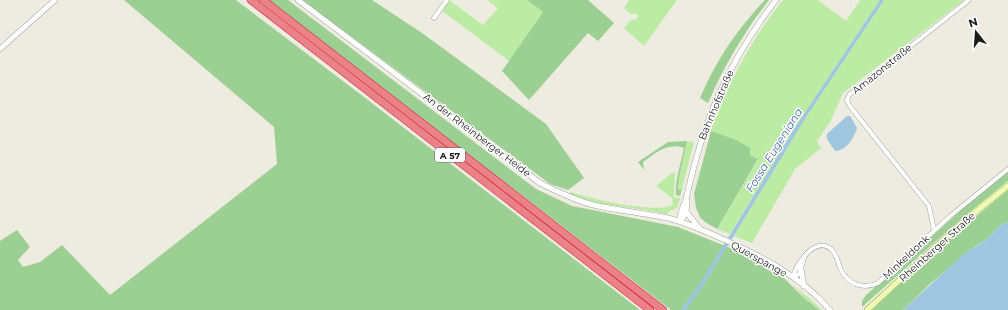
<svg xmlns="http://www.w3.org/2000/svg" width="1008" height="310" font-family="Montserrat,sans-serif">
	<rect width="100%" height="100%" fill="#eeebe1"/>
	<!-- grass -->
	<path fill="#bceca3" d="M 449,0 L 483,25 L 498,8 L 487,0 L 527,0 L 543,12 L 509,61 L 441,10 Z
		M 629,0 L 677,0 L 644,46 L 624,28 L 632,19 L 634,20 L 639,16 L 634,13 L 632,15 L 624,8 Z
		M 783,0 L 818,0 L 846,21 L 860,0 L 880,0 L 796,126 L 730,234 L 717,229 L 758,160 L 711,131 L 712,123 C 731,79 753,37 783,0 Z
		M 884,0 L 964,0 L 843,93 L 830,122 L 817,141 L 821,148 L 795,169 L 752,243 L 734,236 L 808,114 Z
		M 687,141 L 694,142 L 682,189 L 680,190 L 678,190 L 679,178 Z
		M 675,172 L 674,197 L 680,198 L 677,208 L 670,211 L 667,214 L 646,210 L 597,203 L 569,194 L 571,192 C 591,199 656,214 673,205 L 672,198 L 656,186 L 672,173 Z
		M 792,284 L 806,296 L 807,296 L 822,310 L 819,310 L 811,302 L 807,301 Z"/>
	<!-- forest -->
	<path fill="#9cd093" d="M 124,0 L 236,0 L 364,97 L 640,310 L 0,310 L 0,241 L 17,230 L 30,247 L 18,260 L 23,267 L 40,262 L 62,245 L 110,295 L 277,164 L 274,127 Z
		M 268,0 L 288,0 L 536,189 L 572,206 L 678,227 L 730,248 L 783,277 L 807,301 L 810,302 L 819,310 L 671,310 Z
		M 302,0 L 372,0 L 422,33 L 546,124 L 584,178 L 568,190 L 550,184 Z
		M 527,0 L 588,0 L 614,23 L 598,41 L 588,33 L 529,100 L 502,71 L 543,12 Z
		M 765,0 L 769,0 C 744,32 724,66 708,103 L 700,98 C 715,62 738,28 765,0 Z
		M 711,131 L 736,140 L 750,148 L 750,155 L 758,159 L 717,229 L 705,222 L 700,217 L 696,208 L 694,194 Z
		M 687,141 L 679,178 L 678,190 L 680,190 L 682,189 L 680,196 L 676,195 C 675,179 681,164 684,148 C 667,142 656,153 643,162 L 644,170 L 638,162 L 668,142 Z
		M 1008,172 L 1008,181 L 961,219 L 862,307 L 862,301 L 866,295 L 968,204 Z
		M 1008,190 L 1008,222 L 1002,224 L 987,239 L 974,247 L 930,284 L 903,310 L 872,310 L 950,238 Z"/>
	<!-- water -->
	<path fill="#9ec6de" d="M 880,0 L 884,0 L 808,114 L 732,239 L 728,238 L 796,126 Z
		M 847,116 L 850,116 L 857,128 C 854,138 847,150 835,151 L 827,139 L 827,134 Z
		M 1008,222 L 1008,310 L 903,310 L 964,254 L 987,239 L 1002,224 Z"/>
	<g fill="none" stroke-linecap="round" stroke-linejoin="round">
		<!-- canal -->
		<path stroke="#9ec6de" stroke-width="4" d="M 683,310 L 702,284 L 729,240"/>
		<defs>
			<path id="minor" d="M 434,18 L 447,0
				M 934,230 L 929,206 L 849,105 L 847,100 L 849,95 L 969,0
				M 793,277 C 796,264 816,234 832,250 C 837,255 838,263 841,270 C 848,284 863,290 878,283 L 949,217 L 1008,169
				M 793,277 L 799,274 L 804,258"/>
			<path id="tertiary" d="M 298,0 L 540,183 C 556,191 572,199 590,204 C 615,211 642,212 668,218 C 684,222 700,229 716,236 C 757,254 800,275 830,310
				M 0,49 L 55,0
				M 686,211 C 690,218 695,222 699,228
				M 680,221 C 679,212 685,205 687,195 C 704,119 728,62 776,0
				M 680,221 C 686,215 687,209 687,201
				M 801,269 L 804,286"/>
			<path id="secondary" d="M 867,310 L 964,221 L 1008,186"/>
			<path id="motorway" d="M 251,0 L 650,310
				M 263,0 L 663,310"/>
		</defs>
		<!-- minor casing -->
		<use href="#minor" stroke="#a3a3a3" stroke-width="5"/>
		<!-- tertiary casing -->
		<use href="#tertiary" stroke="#a3a3a3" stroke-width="6"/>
		<!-- secondary casing -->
		<use href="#secondary" stroke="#577600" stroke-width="6"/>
		<!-- motorway casing -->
		<use href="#motorway" stroke="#df1b41" stroke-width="8"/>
		<!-- minor -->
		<use href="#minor" stroke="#fff" stroke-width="4"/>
		<!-- tertiary -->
		<use href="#tertiary" stroke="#fff" stroke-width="5"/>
		<!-- secondary -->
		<use href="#secondary" stroke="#edfcb0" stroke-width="5.5"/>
		<!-- motorway -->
		<use href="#motorway" stroke="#ea8387" stroke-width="7"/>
	</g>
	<g text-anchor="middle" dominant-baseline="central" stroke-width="3" stroke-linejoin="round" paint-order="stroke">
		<!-- shield labels -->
		<rect fill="#fff" stroke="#606060" stroke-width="1" x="435" y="148" width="30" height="14" rx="3"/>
		<g font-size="9" font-weight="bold" fill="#1c1c1c">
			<text x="450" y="155">A 57</text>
		</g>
		<!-- street labels -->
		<g font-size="10" fill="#1c1c1c" stroke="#fff">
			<text transform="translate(882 69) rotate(-39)">Amazonstraße</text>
			<text transform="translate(716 105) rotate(-67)">Bahnhofstraße</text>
			<text transform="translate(477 135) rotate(37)">An der Rheinberger Heide</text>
			<text transform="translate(937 247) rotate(-42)">Rheinberger Straße</text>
			<text transform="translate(906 257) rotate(-43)">Minkeldonk</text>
			<text transform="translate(759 259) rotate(29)">Querspange</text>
		</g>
		<!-- water labels -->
		<g font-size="11" font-style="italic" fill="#446aaf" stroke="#fff">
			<text transform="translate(774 150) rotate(-58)">Fossa Eugeniana</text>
		</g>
	</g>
	<!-- north arrow -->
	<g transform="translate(976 32) rotate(343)" stroke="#ffffff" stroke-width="3" paint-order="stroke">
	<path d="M0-3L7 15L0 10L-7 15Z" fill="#1c1c1c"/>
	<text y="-6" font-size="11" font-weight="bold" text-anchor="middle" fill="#1c1c1c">N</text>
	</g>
</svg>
